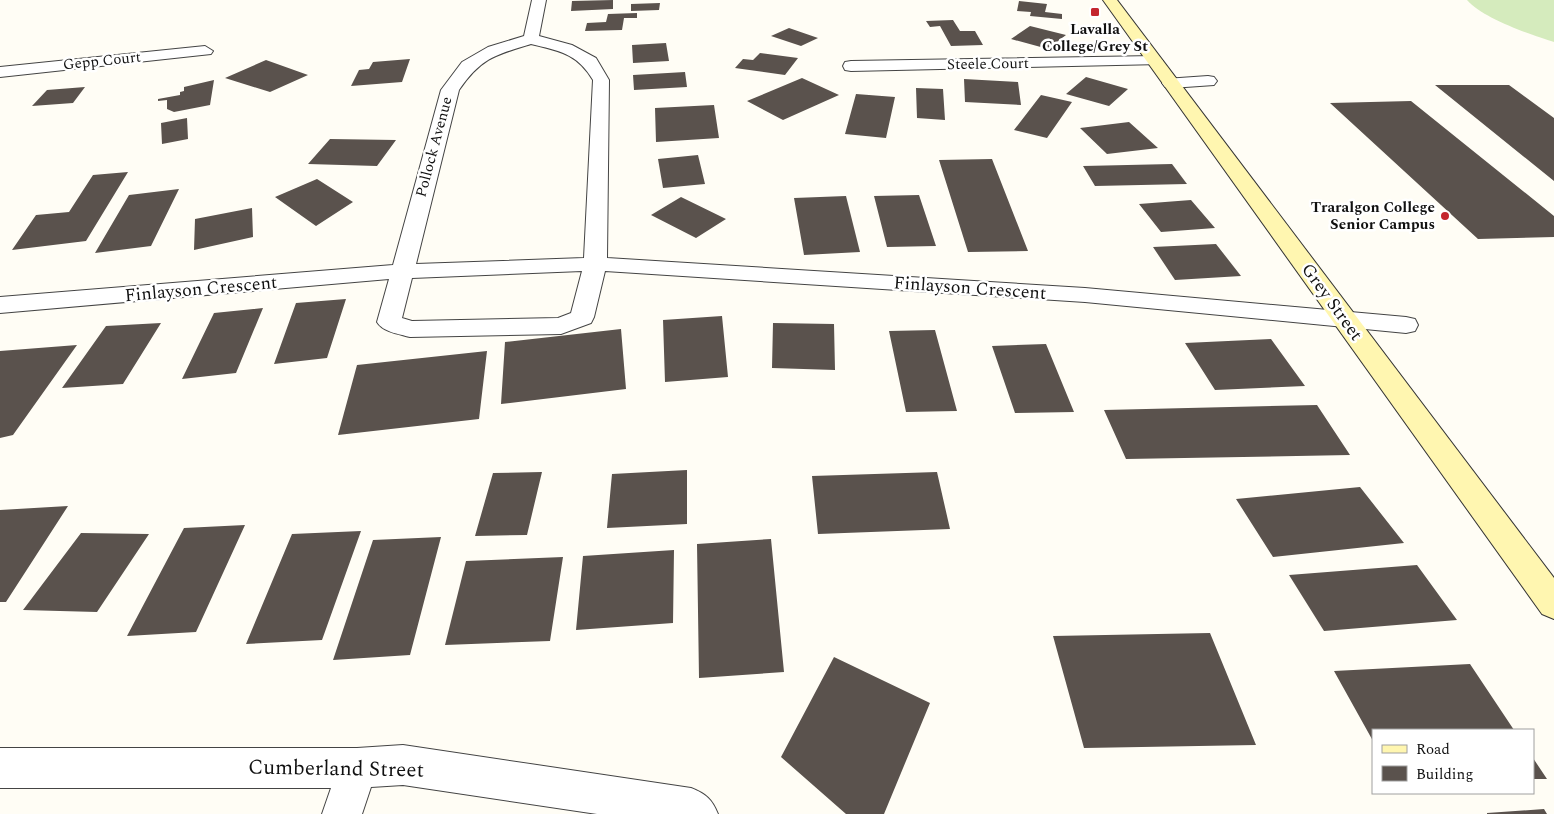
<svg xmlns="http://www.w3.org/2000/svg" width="1554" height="814" font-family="Spectral,serif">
	<rect width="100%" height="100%" fill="#fffdf5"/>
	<!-- green -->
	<path fill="#d5ebbd" d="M 1467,0 L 1554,0 L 1554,42 C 1531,35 1482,18 1467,0 Z"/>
	<!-- building -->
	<path fill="#5a524d" d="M 613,0 L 613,9 L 571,11 L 572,1 Z
		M 1019,1 L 1047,4 L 1045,12 L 1062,14 L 1062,19 L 1030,16 L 1031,12 L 1017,11 Z
		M 660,3 L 659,10 L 631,11 L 631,4 Z
		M 637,13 L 637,18 L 624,18 L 622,30 L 585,31 L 587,23 L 606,22 L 608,14 Z
		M 953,20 L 960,31 L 975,31 L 983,45 L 951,46 L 940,26 L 930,27 L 926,21 Z
		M 1030,26 L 1066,35 L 1048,49 L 1011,39 Z
		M 789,28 L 818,38 L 801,46 L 771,36 Z
		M 666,43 L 669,61 L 633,63 L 632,45 Z
		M 760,53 L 798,58 L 785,75 L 735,68 L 743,59 L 753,60 Z
		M 410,59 L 402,82 L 351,86 L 359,70 L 369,69 L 373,62 Z
		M 266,60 L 308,75 L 270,92 L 225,78 Z
		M 685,72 L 687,87 L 634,90 L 633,75 Z
		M 1086,77 L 1128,89 L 1109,106 L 1066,94 Z
		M 802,78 L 839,95 L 783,120 L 747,101 Z
		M 964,79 L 1018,82 L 1021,105 L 965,102 Z
		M 214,80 L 210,105 L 174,112 L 167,109 L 167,100 L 158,101 L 158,99 L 180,95 L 180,92 L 184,91 L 184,87 Z
		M 1435,85 L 1509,85 L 1554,118 L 1554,181 Z
		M 85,87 L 73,103 L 32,106 L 47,90 Z
		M 916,88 L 943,89 L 945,120 L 917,118 Z
		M 856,94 L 895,97 L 886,138 L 845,134 Z
		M 1041,95 L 1072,102 L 1047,138 L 1014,130 Z
		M 1411,101 L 1554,216 L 1554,237 L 1478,239 L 1330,103 Z
		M 714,105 L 719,138 L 656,142 L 655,108 Z
		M 187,118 L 188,139 L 162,144 L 161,123 Z
		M 1129,122 L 1158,148 L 1107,154 L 1080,128 Z
		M 330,139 L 396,140 L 377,166 L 308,164 Z
		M 698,155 L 705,184 L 663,188 L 658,159 Z
		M 992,159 L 1028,251 L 968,252 L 939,160 Z
		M 1172,164 L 1187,184 L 1095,186 L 1083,166 Z
		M 128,172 L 86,241 L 12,250 L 36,215 L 69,212 L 93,175 Z
		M 317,179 L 353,202 L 316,226 L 275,197 Z
		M 179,189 L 151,246 L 95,253 L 129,195 Z
		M 919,195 L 936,246 L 887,247 L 874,196 Z
		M 846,196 L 860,252 L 804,255 L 794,198 Z
		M 681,197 L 726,219 L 696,238 L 651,215 Z
		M 1191,200 L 1215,228 L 1161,232 L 1139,204 Z
		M 252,208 L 253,237 L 194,250 L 195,219 Z
		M 1216,244 L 1241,276 L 1175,280 L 1153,247 Z
		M 346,299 L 327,358 L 274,364 L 296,303 Z
		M 263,308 L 236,373 L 182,379 L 214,313 Z
		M 722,316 L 728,377 L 665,382 L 663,320 Z
		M 161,323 L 123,384 L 62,388 L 106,326 Z
		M 773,323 L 834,324 L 835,370 L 772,368 Z
		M 621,329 L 626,389 L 501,404 L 505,342 Z
		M 935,330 L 957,411 L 906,412 L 889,331 Z
		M 1271,339 L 1305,386 L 1215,390 L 1185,343 Z
		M 1046,344 L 1074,412 L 1015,413 L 992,346 Z
		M 77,345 L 13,435 L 0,438 L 0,351 Z
		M 487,351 L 479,419 L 338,435 L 357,365 Z
		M 1317,405 L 1350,455 L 1126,459 L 1104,410 Z
		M 687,470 L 687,524 L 607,528 L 612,474 Z
		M 542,472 L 527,535 L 475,536 L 493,473 Z
		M 937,472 L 950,529 L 818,534 L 812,476 Z
		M 1360,487 L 1404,543 L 1273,557 L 1236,499 Z
		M 68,506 L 6,602 L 0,602 L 0,510 Z
		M 245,525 L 196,632 L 127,636 L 184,528 Z
		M 361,531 L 322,640 L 246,644 L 292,534 Z
		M 81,533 L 149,534 L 97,612 L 23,610 Z
		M 441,537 L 410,655 L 333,660 L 373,540 Z
		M 771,539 L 784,672 L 699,678 L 697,544 Z
		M 674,550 L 673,623 L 576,630 L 583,556 Z
		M 563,557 L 550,641 L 445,645 L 466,561 Z
		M 1417,565 L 1457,620 L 1324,631 L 1289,575 Z
		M 1210,633 L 1256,745 L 1084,748 L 1053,636 Z
		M 834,657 L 930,703 L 884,814 L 846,814 L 781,757 Z
		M 1470,664 L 1514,730 L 1373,730 L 1373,741 L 1334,671 Z
		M 1533,758 L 1547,779 L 1533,779 Z
		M 1544,809 L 1547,814 L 1487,814 L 1487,813 Z"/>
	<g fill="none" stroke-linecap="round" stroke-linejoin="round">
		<defs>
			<path id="minor" d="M 532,0 L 546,0 L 539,36 L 572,45 L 596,58 L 609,80 L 607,258 L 1085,288 L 1406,317 L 1415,319 L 1418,325 L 1415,331 L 1406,333 L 1085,302 L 605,271 L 594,317 L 591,323 L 561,334 L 410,337 C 399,334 383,332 377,322 L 389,279 L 0,313 L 0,297 L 393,265 L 441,90 L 462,62 L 488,47 L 524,36 ZM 531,44 C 559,51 577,53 593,80 L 584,258 L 416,264 L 459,90 C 481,58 495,55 531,44 ZM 582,271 L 571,313 L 558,318 L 412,321 L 402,318 L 412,278 Z
				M 205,46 L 213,51 L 211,54 L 0,77 L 0,67 Z
				M 1155,56 L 1163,61 L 1161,64 L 851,71 L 845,70 L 843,66 L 845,62 L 851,61 Z
				M 1208,76 L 1214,77 L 1217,81 L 1214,85 L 1171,88 L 1165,87 L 1162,83 L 1165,79 Z
				M 403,745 L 691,788 C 706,794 712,799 718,814 L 597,814 L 403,785 L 371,787 L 362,814 L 322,814 L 331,788 L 0,788 L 0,748 L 357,748 Z"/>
			<path id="secondary" d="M 1103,0 L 1117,0 L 1554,578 L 1554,619 L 1542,614 Z"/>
		</defs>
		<!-- minor casing -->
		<use href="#minor" stroke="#444" stroke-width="2"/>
		<!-- secondary casing -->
		<use href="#secondary" stroke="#333" stroke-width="2"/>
		<!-- minor -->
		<use href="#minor" fill="#fff" fill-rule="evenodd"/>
		<!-- secondary -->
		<use href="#secondary" fill="#fff6b0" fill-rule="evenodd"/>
	</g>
	<!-- markers -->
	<g fill="#c4262e" stroke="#fff" stroke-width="2">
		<rect x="1090" y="7" width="10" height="10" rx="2.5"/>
		<circle cx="1445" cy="216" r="5"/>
	</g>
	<g text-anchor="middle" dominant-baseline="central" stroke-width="5" stroke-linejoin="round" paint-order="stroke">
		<!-- far-poi labels -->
		<g font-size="15" font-weight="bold" fill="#111" stroke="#fff">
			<text x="1095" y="29">Lavalla<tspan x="1095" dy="17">College/Grey St</tspan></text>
			<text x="1435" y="207" text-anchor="end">Traralgon College<tspan x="1435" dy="17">Senior Campus</tspan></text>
		</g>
		<!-- far-street labels -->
		<g font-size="15" fill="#111" stroke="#fff">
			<text transform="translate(102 61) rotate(-6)">Gepp Court</text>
			<text transform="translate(988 64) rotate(-1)">Steele Court</text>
			<text transform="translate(434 147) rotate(-75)">Pollock Avenue</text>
		</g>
		<!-- street labels -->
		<g font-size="18" fill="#111" stroke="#fff">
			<text transform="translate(970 288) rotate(4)">Finlayson Crescent</text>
			<text transform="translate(201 289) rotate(-5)">Finlayson Crescent</text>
			<text transform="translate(1332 302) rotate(54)">Grey Street</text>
		</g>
		<!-- near-street labels -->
		<g font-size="21" fill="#111" stroke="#fff">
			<text transform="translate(336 769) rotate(1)">Cumberland Street</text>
		</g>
	</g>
	<!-- legend -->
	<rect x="1372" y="729" width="162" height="65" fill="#ffffff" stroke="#a0a0a0"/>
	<rect x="1382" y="745" width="25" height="8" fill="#fff6b0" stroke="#a0a0a0"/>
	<text x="1416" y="754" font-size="15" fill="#111111">Road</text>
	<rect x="1382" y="766" width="25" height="15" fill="#5a524d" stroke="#a0a0a0"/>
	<text x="1416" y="779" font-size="15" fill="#111111">Building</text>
</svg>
